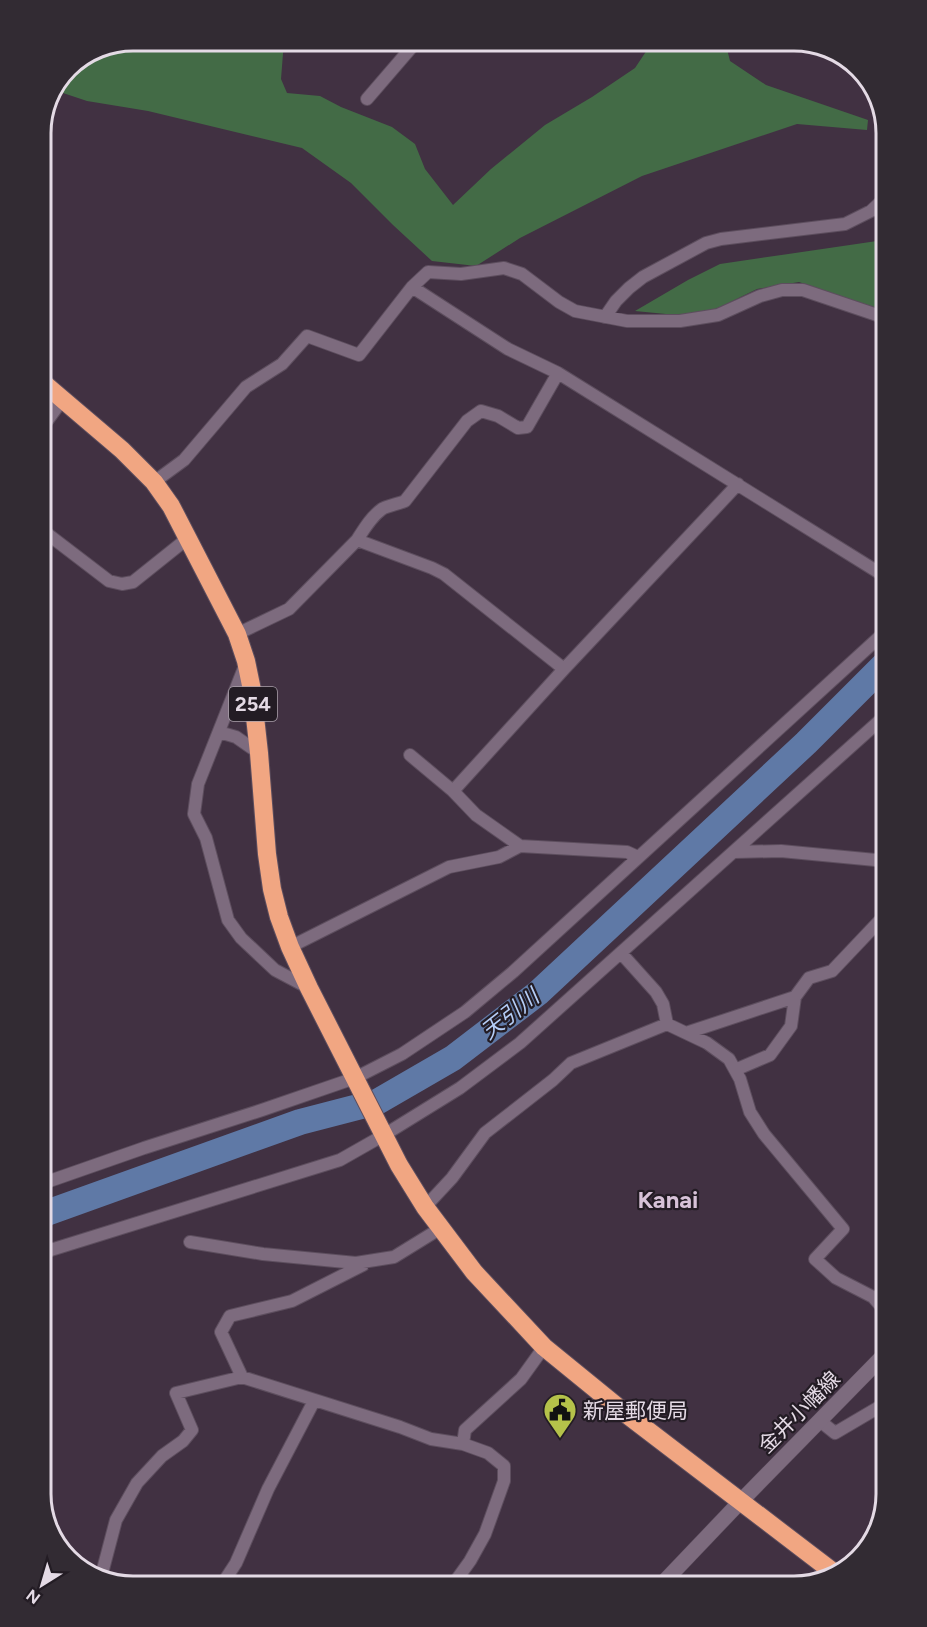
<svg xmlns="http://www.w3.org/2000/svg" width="927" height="1627" font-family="Figtree,'Noto Sans JP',sans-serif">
	<rect width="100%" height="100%" fill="#413142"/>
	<!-- green -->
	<path fill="#436b46" d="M 134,41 L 284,41 L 281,79 L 287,93 L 320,96 L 341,107 L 392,127 L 415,144 L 425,169 L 453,205 L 491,169 L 545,125 L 592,97 L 635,68 L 653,41 L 725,41 L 730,61 L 766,85 L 868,120 L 867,130 L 797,124 L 642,176 L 520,238 L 476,266 L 432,261 L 393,225 L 351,183 L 302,148 L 148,111 L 87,101 L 57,91 L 68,68 Z
		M 877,241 L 886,245 L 886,312 L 799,282 L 757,289 L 714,310 L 676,315 L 635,311 L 688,280 L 720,264 Z"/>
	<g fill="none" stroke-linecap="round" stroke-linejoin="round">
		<!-- river -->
		<path stroke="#5f79a6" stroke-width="26" d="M 41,1215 L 300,1122 L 377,1102 L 453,1058 L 538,993 L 806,743 L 886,663"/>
		<defs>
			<path id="street" d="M 367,99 L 417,41
				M 412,287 L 508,349 L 558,373 L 886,577
				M 605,317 L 616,301 L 629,288 L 643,277 L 706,243 L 721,239 L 845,224 L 871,211 L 886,197
				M 558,373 L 527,427 L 518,428 L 498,416 L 481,411 L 467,421 L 405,501 C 398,504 387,506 382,509 C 371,517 364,529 357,540 L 432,568 L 444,574 L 564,669
				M 41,429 L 63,399
				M 154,482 L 184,460 L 246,387 L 282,364 L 307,336 L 359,355 L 412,287 L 428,272 L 461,274 L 504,268 L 522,274 L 559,302 L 575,311 L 627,321 L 680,321 L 718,315 L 760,296 L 782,290 L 803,290 L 886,318
				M 41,529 L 109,581 L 122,584 L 133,582 L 188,538
				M 237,634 L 289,609 L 357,540
				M 246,663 L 198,784 L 194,814 L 206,838 L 228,920 L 241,938 L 275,970 L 309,988
				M 219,732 L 236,737 L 259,753
				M 410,755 L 453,791 L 476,815 L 520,846 L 627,852 L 638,857
				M 453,791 L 564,669 L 738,484
				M 734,852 L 781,851 L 886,861
				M 290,947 L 449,867 L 499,857 L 520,846
				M 621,953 L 656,992 L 663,1004 L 667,1024 L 707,1043 L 729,1059 L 740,1079 L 750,1112 L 764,1134 L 843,1229 L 815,1259 L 836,1278 L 873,1297 L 886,1312
				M 41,979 L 44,967 L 45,934 L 43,838
				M 686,1033 L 795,997 L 809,978 L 832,971 L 886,914
				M 735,1070 L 770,1055 L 791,1026 L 795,997
				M 41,1184 L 144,1148 L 262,1110 L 355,1078 L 402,1054 L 465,1012 L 513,972 L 886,631
				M 425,1207 L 452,1178 L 485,1133 L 553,1080 L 571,1063 L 667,1024
				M 190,1242 L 263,1254 L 356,1263 L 394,1257 L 441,1228
				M 41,1253 L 340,1160 L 384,1135 L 460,1088 L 520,1043 L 886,715
				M 242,1377 L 221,1332 L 230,1316 L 292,1301 L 363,1265
				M 820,1421 L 835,1433 L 886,1403
				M 101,1577 L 116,1520 L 137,1483 L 162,1456 L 183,1441 L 192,1430 L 176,1393 L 242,1377 L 400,1427 L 431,1439 L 463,1444
				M 816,1581 L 826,1566
				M 221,1586 L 236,1563 L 268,1489 L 314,1401
				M 452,1586 L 470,1561 L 485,1534 L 504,1481 L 504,1466 L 488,1453 L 463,1444 L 465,1430 L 521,1379 L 544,1347"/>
			<path id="secondary" d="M 660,1586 L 741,1501 L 886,1353"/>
			<path id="highway" d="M 41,381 L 122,450 L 154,482 L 171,506 L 237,634 L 246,661 L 252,690 L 259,753 L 267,854 L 272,889 L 279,917 L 290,947 L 309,988 L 399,1165 L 425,1207 L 474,1272 L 544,1347 L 625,1413 L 837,1575"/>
		</defs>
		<!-- street casing -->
		<use href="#street" stroke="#5d4e5e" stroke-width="14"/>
		<!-- secondary casing -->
		<use href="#secondary" stroke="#5d4e5e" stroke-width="16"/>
		<!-- highway casing -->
		<use href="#highway" stroke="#5d4e5e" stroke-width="20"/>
		<!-- street -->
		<use href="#street" stroke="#7d6b7e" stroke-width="12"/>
		<!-- secondary -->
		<use href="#secondary" stroke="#7d6b7e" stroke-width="15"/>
		<!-- highway -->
		<use href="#highway" stroke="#f1a682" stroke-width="18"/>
	</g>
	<!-- icons -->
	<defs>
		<symbol id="civic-pin" viewBox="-11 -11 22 30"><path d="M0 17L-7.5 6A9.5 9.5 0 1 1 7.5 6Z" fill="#b5c24a" stroke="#231c24"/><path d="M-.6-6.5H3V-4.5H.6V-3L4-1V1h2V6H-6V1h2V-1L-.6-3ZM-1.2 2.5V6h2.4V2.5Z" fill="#111"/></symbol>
	</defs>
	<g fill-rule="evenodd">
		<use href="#civic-pin" x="541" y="1391" width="38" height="52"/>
	</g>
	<g text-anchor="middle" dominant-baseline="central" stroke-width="4.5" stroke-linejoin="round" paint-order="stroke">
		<!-- shield labels -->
		<rect fill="#231c24" stroke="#aaa1ab" stroke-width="1.5" x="229" y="687" width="48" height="34" rx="4.5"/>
		<g font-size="20" font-weight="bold" fill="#e4dae5">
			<text x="253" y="704">254</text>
		</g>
		<!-- poi labels -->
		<g font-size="21" fill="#e4dae5" stroke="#231c24" text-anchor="start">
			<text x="583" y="1410">新屋郵便局</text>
		</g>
		<!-- street labels -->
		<g font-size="21" fill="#e4dae5" stroke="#231c24">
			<text transform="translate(799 1412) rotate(-45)">金井小幡線</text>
		</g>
		<!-- water labels -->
		<g font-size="22" font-style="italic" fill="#b5cef7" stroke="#231c24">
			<text transform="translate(510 1014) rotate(-38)">天引川</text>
		</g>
		<!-- quarter labels -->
		<g font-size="24" font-weight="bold" fill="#d7c2d8" stroke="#231c24">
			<text x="668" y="1199">Kanai</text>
		</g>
	</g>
	<!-- crop -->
	<path d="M0 0H927V1627H0ZM133 51H794A82 82 0 0 1 876 133V1494A82 82 0 0 1 794 1576H133A82 82 0 0 1 51 1494V133A82 82 0 0 1 133 51Z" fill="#322b33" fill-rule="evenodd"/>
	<path fill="none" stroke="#e4dae5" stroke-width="3" d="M133 51H794A82 82 0 0 1 876 133V1494A82 82 0 0 1 794 1576H133A82 82 0 0 1 51 1494V133A82 82 0 0 1 133 51Z"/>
	<!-- north arrow -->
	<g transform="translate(42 1585) rotate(217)" stroke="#231c24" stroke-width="4.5" paint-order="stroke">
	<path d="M0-4.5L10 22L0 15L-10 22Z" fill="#e4dae5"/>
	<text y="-9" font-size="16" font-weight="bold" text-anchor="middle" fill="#e4dae5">N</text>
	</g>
</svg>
